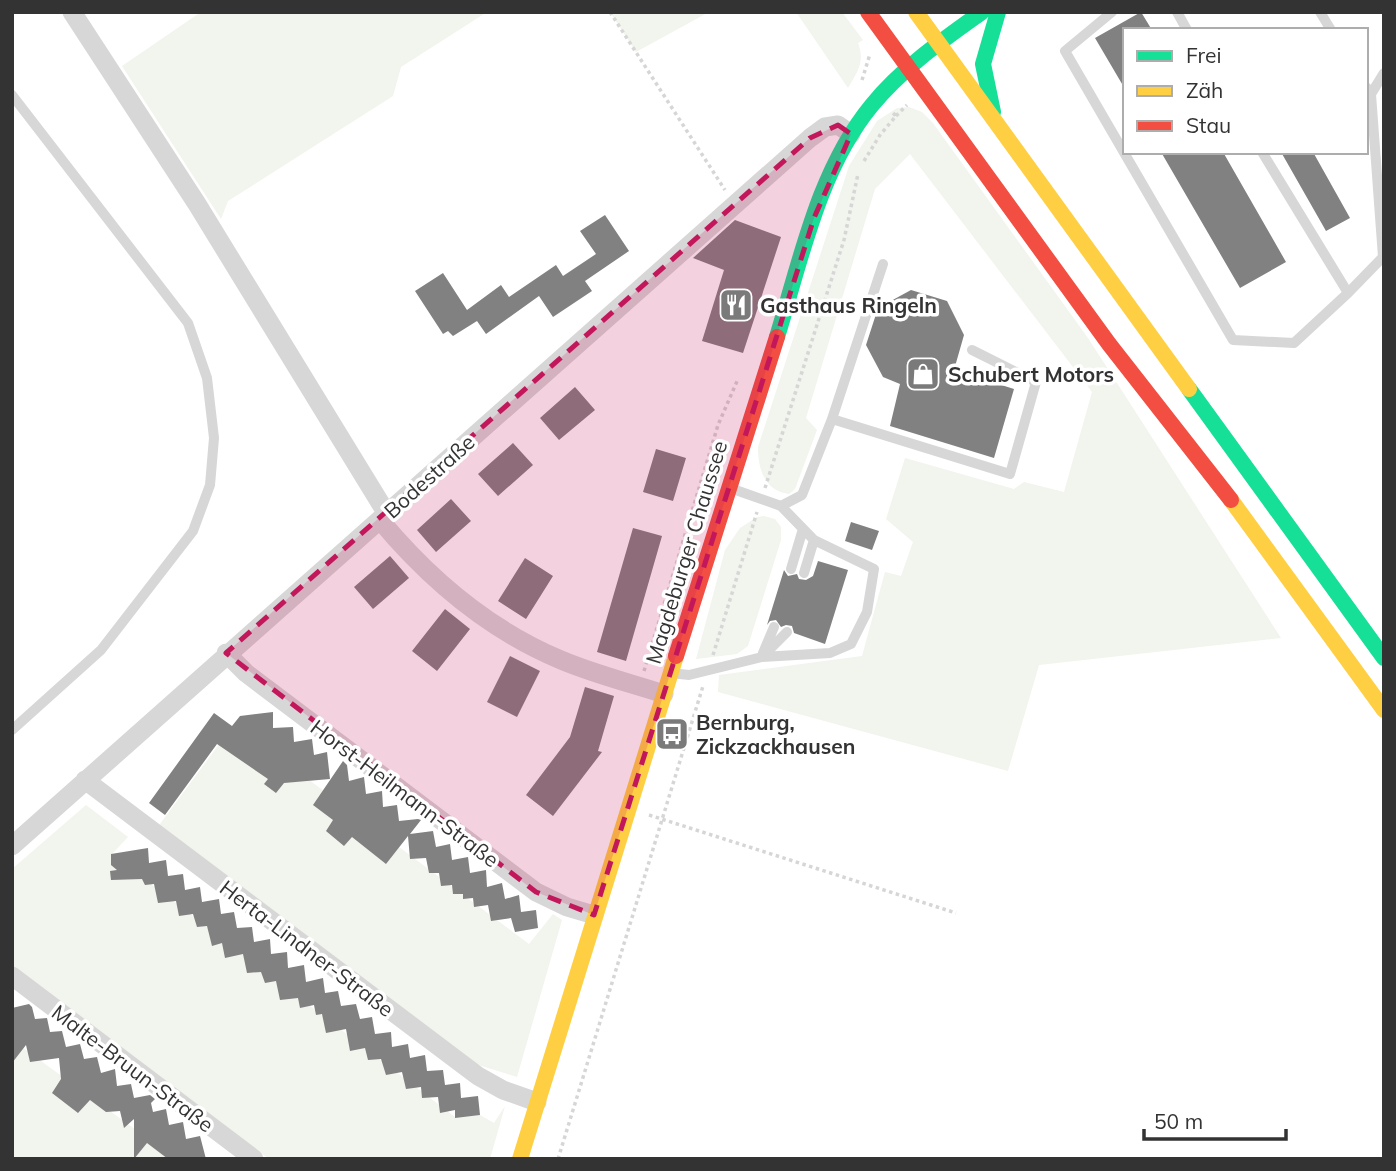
<svg xmlns="http://www.w3.org/2000/svg" width="1396" height="1171" font-family="Mulish,sans-serif">
	<rect width="100%" height="100%" fill="#fff"/>
	<!-- green -->
	<path fill="#f1f5ed" d="M 201,12 L 487,12 L 401,67 L 393,96 L 228,201 L 221,219 L 122,66 Z
		M 610,12 L 709,12 L 636,52 Z
		M 796,12 L 842,12 L 863,40 L 858,43 C 865,62 858,71 848,88 Z
		M 909,107 L 922,112 L 933,123 L 1088,338 L 1281,638 L 1039,665 L 1008,771 L 718,692 L 719,675 L 862,656 L 885,572 L 901,576 L 913,542 L 886,519 L 905,458 L 1014,489 L 1024,482 L 1064,492 L 1092,392 L 910,154 L 875,189 L 806,418 L 817,430 L 795,489 L 789,494 C 764,491 758,468 758,447 L 849,166 L 877,121 L 897,108 Z
		M 764,516 L 775,519 L 781,527 L 781,540 L 748,646 L 737,654 L 696,659 L 725,550 L 740,528 L 757,517 Z
		M 234,724 L 529,944 L 553,914 L 562,920 L 517,1077 L 469,1062 L 157,828 Z
		M 86,805 L 128,837 L 112,854 L 455,1117 L 480,1115 L 494,1123 L 505,1106 L 490,1159 L 269,1159 L 12,969 L 12,869 Z
		M 12,1040 L 176,1159 L 12,1159 Z"/>
	<!-- building -->
	<path fill="#818181" d="M 1141,12 L 1152,30 L 1125,30 L 1125,89 L 1095,38 Z
		M 1161,152 L 1223,152 L 1286,262 L 1240,288 Z
		M 1281,152 L 1313,152 L 1350,218 L 1326,231 Z
		M 605,215 L 629,251 L 585,281 L 592,291 L 553,317 L 539,296 L 486,334 L 477,321 L 453,336 L 448,331 L 443,334 L 415,291 L 443,273 L 467,310 L 501,285 L 509,297 L 556,265 L 563,276 L 596,254 L 580,231 Z
		M 735,220 L 781,237 L 743,353 L 702,341 L 724,270 L 693,258 Z
		M 911,290 L 947,301 L 964,335 L 954,370 L 1014,389 L 994,458 L 890,426 L 900,384 L 883,377 L 866,345 L 878,308 Z
		M 575,387 L 595,410 L 559,440 L 540,418 Z
		M 513,443 L 533,465 L 498,496 L 478,474 Z
		M 656,449 L 686,458 L 673,501 L 643,492 Z
		M 451,499 L 471,521 L 436,552 L 417,530 Z
		M 851,522 L 879,531 L 872,550 L 845,541 Z
		M 633,528 L 662,536 L 626,661 L 597,652 Z
		M 390,556 L 409,578 L 373,609 L 354,587 Z
		M 525,558 L 553,576 L 526,619 L 498,601 Z
		M 818,561 L 848,570 L 825,644 L 794,633 L 792,626 L 786,625 L 781,627 L 776,620 L 770,621 L 767,625 L 784,570 L 788,576 L 797,574 L 799,579 L 806,580 L 813,576 Z
		M 445,609 L 470,629 L 437,671 L 412,651 Z
		M 510,656 L 540,671 L 517,717 L 487,702 Z
		M 585,687 L 614,696 L 598,751 L 602,752 L 553,816 L 526,795 L 570,737 Z
		M 273,712 L 273,728 L 293,727 L 294,742 L 312,739 L 314,755 L 327,752 L 330,779 L 284,783 L 276,793 L 264,784 L 268,779 L 217,744 L 165,815 L 149,803 L 214,713 L 232,726 L 240,716 Z
		M 343,761 L 347,765 L 349,781 L 364,777 L 366,794 L 382,791 L 383,807 L 397,805 L 399,821 L 418,819 L 421,820 L 410,834 L 433,831 L 436,847 L 450,844 L 452,860 L 468,857 L 470,873 L 486,870 L 487,887 L 502,883 L 505,899 L 519,895 L 521,912 L 536,910 L 538,928 L 515,932 L 511,918 L 491,921 L 488,905 L 474,907 L 473,898 L 463,899 L 463,894 L 453,894 L 452,885 L 441,886 L 439,873 L 429,873 L 426,858 L 410,859 L 408,836 L 386,864 L 352,837 L 344,846 L 326,831 L 333,820 L 313,805 Z
		M 148,848 L 149,863 L 166,860 L 168,876 L 183,874 L 185,890 L 200,887 L 202,902 L 219,899 L 221,914 L 234,912 L 237,928 L 252,927 L 254,942 L 270,939 L 271,954 L 287,952 L 288,968 L 304,965 L 306,982 L 323,978 L 325,993 L 338,991 L 341,1006 L 356,1004 L 360,1019 L 372,1017 L 375,1034 L 391,1032 L 392,1047 L 408,1044 L 410,1058 L 425,1055 L 427,1071 L 443,1070 L 445,1085 L 460,1083 L 461,1098 L 478,1096 L 480,1115 L 455,1118 L 455,1110 L 440,1113 L 438,1097 L 422,1098 L 421,1087 L 406,1089 L 402,1072 L 386,1075 L 381,1059 L 368,1060 L 365,1048 L 350,1051 L 346,1029 L 326,1033 L 322,1014 L 316,1015 L 314,1005 L 300,1008 L 298,998 L 280,1000 L 276,981 L 265,983 L 261,972 L 247,973 L 243,954 L 225,958 L 222,943 L 212,946 L 207,926 L 197,927 L 193,914 L 179,916 L 176,901 L 158,903 L 154,884 L 145,885 L 142,879 L 111,880 L 110,871 L 117,870 L 111,865 L 111,854 Z
		M 29,1004 L 32,1007 L 35,1019 L 47,1018 L 50,1032 L 62,1031 L 66,1047 L 80,1044 L 84,1059 L 97,1057 L 101,1073 L 115,1069 L 117,1086 L 131,1084 L 134,1098 L 150,1095 L 155,1099 L 151,1103 L 153,1112 L 166,1109 L 169,1125 L 183,1122 L 186,1139 L 200,1136 L 206,1159 L 168,1159 L 147,1143 L 134,1159 L 134,1119 L 124,1128 L 120,1111 L 106,1112 L 90,1100 L 78,1113 L 52,1093 L 61,1079 L 59,1058 L 30,1062 L 26,1045 L 12,1063 L 12,1008 Z"/>
	<g fill="none" stroke-linecap="round" stroke-linejoin="round">
		<!-- path -->
		<path stroke="#d6d6d6" stroke-width="3.5" stroke-dasharray="3.5 3.5" stroke-linecap="butt" d="M 610,12 L 725,190
			M 862,80 L 870,54
			M 896,116 L 907,105
			M 864,161 L 880,135 L 896,116 L 893,113
			M 765,488 L 844,240 L 858,174
			M 713,655 L 757,512
			M 644,671 L 718,425 L 738,379
			M 649,815 L 956,913
			M 558,1159 L 703,686"/>
		<!-- lane -->
		<path stroke="#d7d7d7" stroke-width="10" d="M 1112,12 L 1065,51 L 1233,340 L 1294,343 L 1348,293 L 1383,257 L 1371,94 L 1366,87
			M 1177,12 L 1187,30
			M 1320,12 L 1331,30
			M 1371,94 L 1384,73
			M 12,95 L 188,323 L 207,378 L 214,438 L 210,485 L 193,531 L 101,650 L 12,730
			M 1262,152 L 1348,293
			M 832,419 L 1010,474 L 1036,382 L 972,350
			M 730,488 L 781,506 L 814,540 L 804,573
			M 781,506 L 802,495 L 832,419 L 883,264
			M 791,569 L 803,529
			M 763,653 L 774,627
			M 762,657 L 787,632
			M 671,673 L 689,675 L 762,657 L 830,653 L 851,644 L 867,612 L 874,569 L 814,540"/>
		<!-- street -->
		<path stroke="#d7d7d7" stroke-width="19" d="M 72,12 L 197,204 L 387,514
			M 380,520 C 430,580 489,630 561,660 C 594,674 630,683 664,694
			M 226,653 L 246,673 L 536,892 L 567,907 L 594,915
			M 85,780 L 478,1076 L 503,1090 L 537,1102
			M 12,846 L 810,138 L 825,127 L 838,125 L 851,134
			M 12,976 L 254,1159"/>
		<!-- fast -->
		<path stroke="#16e098" stroke-width="16" d="M 993,112 L 983,64 L 998,12
			M 777,337 C 801,259 819,169 872,105 C 902,68 943,40 982,12
			M 1189,389 L 1384,658"/>
		<!-- slow -->
		<path stroke="#ffcf43" stroke-width="16" d="M 916,12 L 1189,389
			M 1231,500 L 1384,710
			M 520,1159 L 676,656"/>
		<!-- jam -->
		<path stroke="#f24e42" stroke-width="16" d="M 868,12 L 1109,344 L 1231,500
			M 676,656 L 777,337"/>
	</g>
	<!-- marked area -->
	<path fill="#c2185b" fill-opacity="0.2" stroke="#c2185b" stroke-width="5" stroke-dasharray="14 9" stroke-linejoin="round" d="M 838,125 L 851,134 L 814,218 L 594,915 L 536,892 L 226,653 L 810,138 Z"/>
	<!-- icons -->
	<defs>
		<symbol id="restaurant-square" viewBox="-11 -11 22 22"><rect x="-9" y="-9" width="18" height="18" rx="4" fill="#7a7a7a" stroke="#fff"/><path d="M-5-6h1v4h1v-4h1v4h1v-4h1v5L-1.5 .5V6h-2V.5L-5-1ZM5-6V6H3V1.5H1.5Q1.5-4 5-6Z" fill="#fff"/></symbol>
		<symbol id="shop-square" viewBox="-11 -11 22 22"><rect x="-9" y="-9" width="18" height="18" rx="4" fill="#7a7a7a" stroke="#fff"/><path d="M-5-2.5h2.3a2.7 3.5 0 0 1 5.4 0H5L5.5 6h-11ZM-1.5-2.5h3a1.5 2.3 0 0 0-3 0Z" fill="#fff"/></symbol>
		<symbol id="bus-square" viewBox="-11 -11 22 22"><rect x="-9" y="-9" width="18" height="18" rx="4" fill="#7a7a7a" stroke="#fff"/><path d="M-5-6H5V4H4V6H2V4H-2V6H-4V4H-5ZM-3.5-4V0h7V-4ZM-3.5 1.2v1.5H-2V1.2ZM2 1.2v1.5H3.5V1.2Z" fill="#fff"/></symbol>
	</defs>
	<g fill-rule="evenodd">
		<use href="#restaurant-square" x="717" y="286" width="38" height="38"/>
		<use href="#shop-square" x="904" y="355" width="38" height="38"/>
		<use href="#bus-square" x="653" y="715" width="38" height="38"/>
	</g>
	<g text-anchor="middle" dominant-baseline="central" stroke-width="7" stroke-linejoin="round" paint-order="stroke">
		<!-- poi labels -->
		<g font-size="21" font-weight="bold" fill="#333" stroke="#fff" text-anchor="start">
			<text x="760" y="305">Gasthaus Ringeln</text>
			<text x="948" y="374">Schubert Motors</text>
			<text x="696" y="722">Bernburg,<tspan x="696" dy="24">Zickzackhausen</tspan></text>
		</g>
		<!-- street labels -->
		<g font-size="21" fill="#333" stroke="#fff">
			<text transform="translate(429 476) rotate(-42)">Bodestraße</text>
			<text transform="translate(686 552) rotate(-73)">Magdeburger Chaussee</text>
			<text transform="translate(405 793) rotate(37)">Horst-Heilmann-Straße</text>
			<text transform="translate(307 948) rotate(37)">Herta-Lindner-Straße</text>
			<text transform="translate(133 1068) rotate(37)">Malte-Bruun-Straße</text>
		</g>
	</g>
	<!-- border -->
	<rect width="1396" height="1171" fill="none" stroke="#333333" stroke-width="28"/>
	<!-- legend -->
	<rect x="1123" y="28" width="245" height="126" fill="#ffffff" stroke="#adadad" stroke-width="2"/>
	<rect x="1137" y="51" width="35" height="10" fill="#16e098" stroke="#adadad" stroke-width="2"/>
	<text x="1186" y="63" font-size="21" fill="#333333">Frei</text>
	<rect x="1137" y="86" width="35" height="10" fill="#ffcf43" stroke="#adadad" stroke-width="2"/>
	<text x="1186" y="98" font-size="21" fill="#333333">Zäh</text>
	<rect x="1137" y="121" width="35" height="10" fill="#f24e42" stroke="#adadad" stroke-width="2"/>
	<text x="1186" y="133" font-size="21" fill="#333333">Stau</text>
	<!-- scale -->
	<path d="M1144 1129v10h142v-10" fill="none" stroke="#333333" stroke-width="3.5"/>
	<text x="1154" y="1129" font-size="21" fill="#333333" stroke="#ffffff" stroke-width="5" paint-order="stroke">50 m</text>
</svg>
